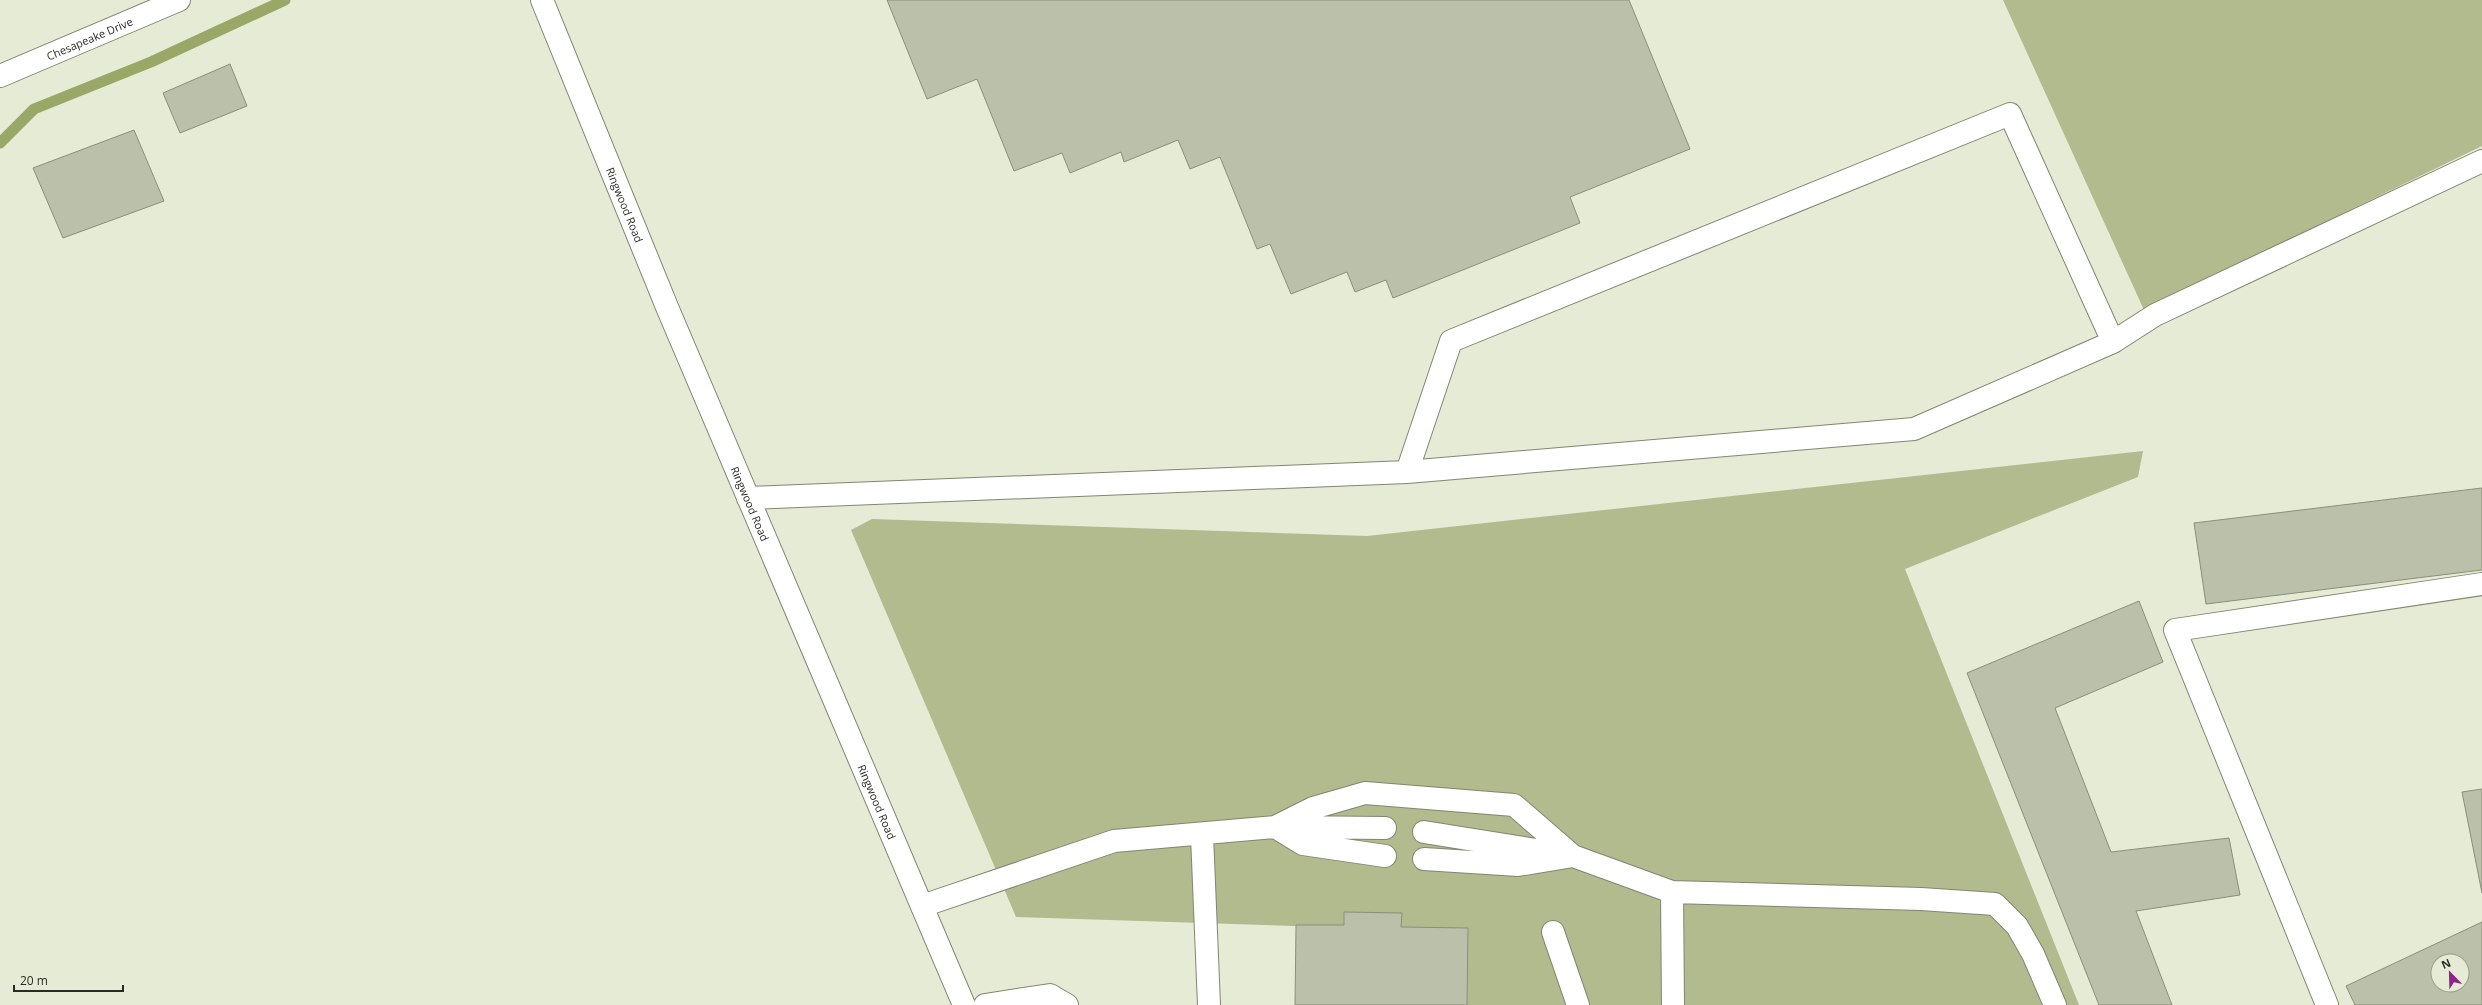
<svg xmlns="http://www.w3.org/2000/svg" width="2482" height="1005" font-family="'Open Sans',sans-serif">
	<rect width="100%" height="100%" fill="#e6ebd5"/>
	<!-- green -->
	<path fill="#b1bb8e" d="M 2003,0 L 2482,0 L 2482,146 L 2144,310 Z
		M 2143,451 L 2138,477 L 1905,569 L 2079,1005 L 1461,1005 L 1422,930 L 1016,917 L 851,530 L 872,519 L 1367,536 Z"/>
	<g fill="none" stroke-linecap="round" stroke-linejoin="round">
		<!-- stream -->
		<path stroke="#99a767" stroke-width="11" d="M 0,143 L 34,109 L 151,62 L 285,0"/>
	</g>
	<!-- building -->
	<path fill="#bac0aa" stroke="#8a8f7b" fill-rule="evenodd" d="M 887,0 L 1629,0 L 1690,149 L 1570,197 L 1580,223 L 1393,298 L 1386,280 L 1355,292 L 1347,272 L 1291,294 L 1270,244 L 1257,249 L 1220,157 L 1190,169 L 1178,140 L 1124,162 L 1121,152 L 1070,173 L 1062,153 L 1014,171 L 977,79 L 927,99 Z
		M 230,64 L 247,106 L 180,133 L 163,93 Z
		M 134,130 L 164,201 L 63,238 L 33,168 Z
		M 2482,488 L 2482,570 L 2206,604 L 2194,523 Z
		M 2139,601 L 2163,662 L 2055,708 L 2111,852 L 2229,838 L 2240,895 L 2136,911 L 2172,1005 L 2099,1005 L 1967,673 Z
		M 2482,789 L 2482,893 L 2462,792 Z
		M 1344,912 L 1402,913 L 1401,927 L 1468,928 L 1467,1005 L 1295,1005 L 1296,925 L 1344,925 Z
		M 2482,922 L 2482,1005 L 2355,1005 L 2346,986 ZM 2438,961 L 2462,961 L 2462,985 L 2438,985 Z"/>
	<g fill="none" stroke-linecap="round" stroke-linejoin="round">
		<defs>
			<path id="service" d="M 2113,342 L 2155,315 L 2482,161
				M 748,498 L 1407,472 L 1914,429 L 2113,342 L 2010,114 L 1451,341 L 1407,472
				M 1275,827 L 1313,808 L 1365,793 L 1514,805 L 1573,856
				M 1280,827 L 1385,828
				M 1424,832 L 1555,853
				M 1202,835 L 1209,1005
				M 1424,859 L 1518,865 L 1573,856 L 1672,892 L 1921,899 L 1995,904 L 2017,926 L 2033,954 L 2055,1005
				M 1672,892 L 1673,1005
				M 922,906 L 1114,841 L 1275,827 L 1303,844 L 1385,856
				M 1553,932 L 1578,1005
				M 985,1005 L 1050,995 L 1067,1005
				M 2327,1005 L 2175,630 L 2482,584"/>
			<g id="minor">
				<path id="s1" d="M 0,76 L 179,0"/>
			</g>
			<g id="tertiary">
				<path id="s2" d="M 542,0 L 667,307 L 964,1005"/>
			</g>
		</defs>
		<!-- service casing -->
		<use href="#service" stroke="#818671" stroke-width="24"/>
		<!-- minor casing -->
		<use href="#minor" stroke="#818671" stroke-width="24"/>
		<!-- tertiary casing -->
		<use href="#tertiary" stroke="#818671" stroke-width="24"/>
		<!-- service -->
		<use href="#service" stroke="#fff" stroke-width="22"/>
		<!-- minor -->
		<use href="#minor" stroke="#fff" stroke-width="22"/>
		<!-- tertiary -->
		<use href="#tertiary" stroke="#fff" stroke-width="22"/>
	</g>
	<g text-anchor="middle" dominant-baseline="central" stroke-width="3" stroke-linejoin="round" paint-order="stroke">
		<!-- street labels -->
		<g font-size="11" fill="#292b23" stroke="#e6ebd5">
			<text stroke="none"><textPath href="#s1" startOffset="97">Chesapeake Drive</textPath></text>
			<text stroke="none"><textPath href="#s2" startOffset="221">Ringwood Road</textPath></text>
			<text stroke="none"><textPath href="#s2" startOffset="545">Ringwood Road</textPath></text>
			<text stroke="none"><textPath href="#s2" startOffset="869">Ringwood Road</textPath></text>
		</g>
	</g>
	<!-- north arrow -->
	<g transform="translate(2450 973) rotate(337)"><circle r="19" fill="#e6ebd5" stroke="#9a9e8e"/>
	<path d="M0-3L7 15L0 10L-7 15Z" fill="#8c248a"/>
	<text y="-6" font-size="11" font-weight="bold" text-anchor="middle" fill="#292b23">N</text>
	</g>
	<!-- scale -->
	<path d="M14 985v6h109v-6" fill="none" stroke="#292b23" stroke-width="2"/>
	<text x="20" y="985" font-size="12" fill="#292b23" stroke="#e6ebd5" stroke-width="3" paint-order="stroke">20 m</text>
</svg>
